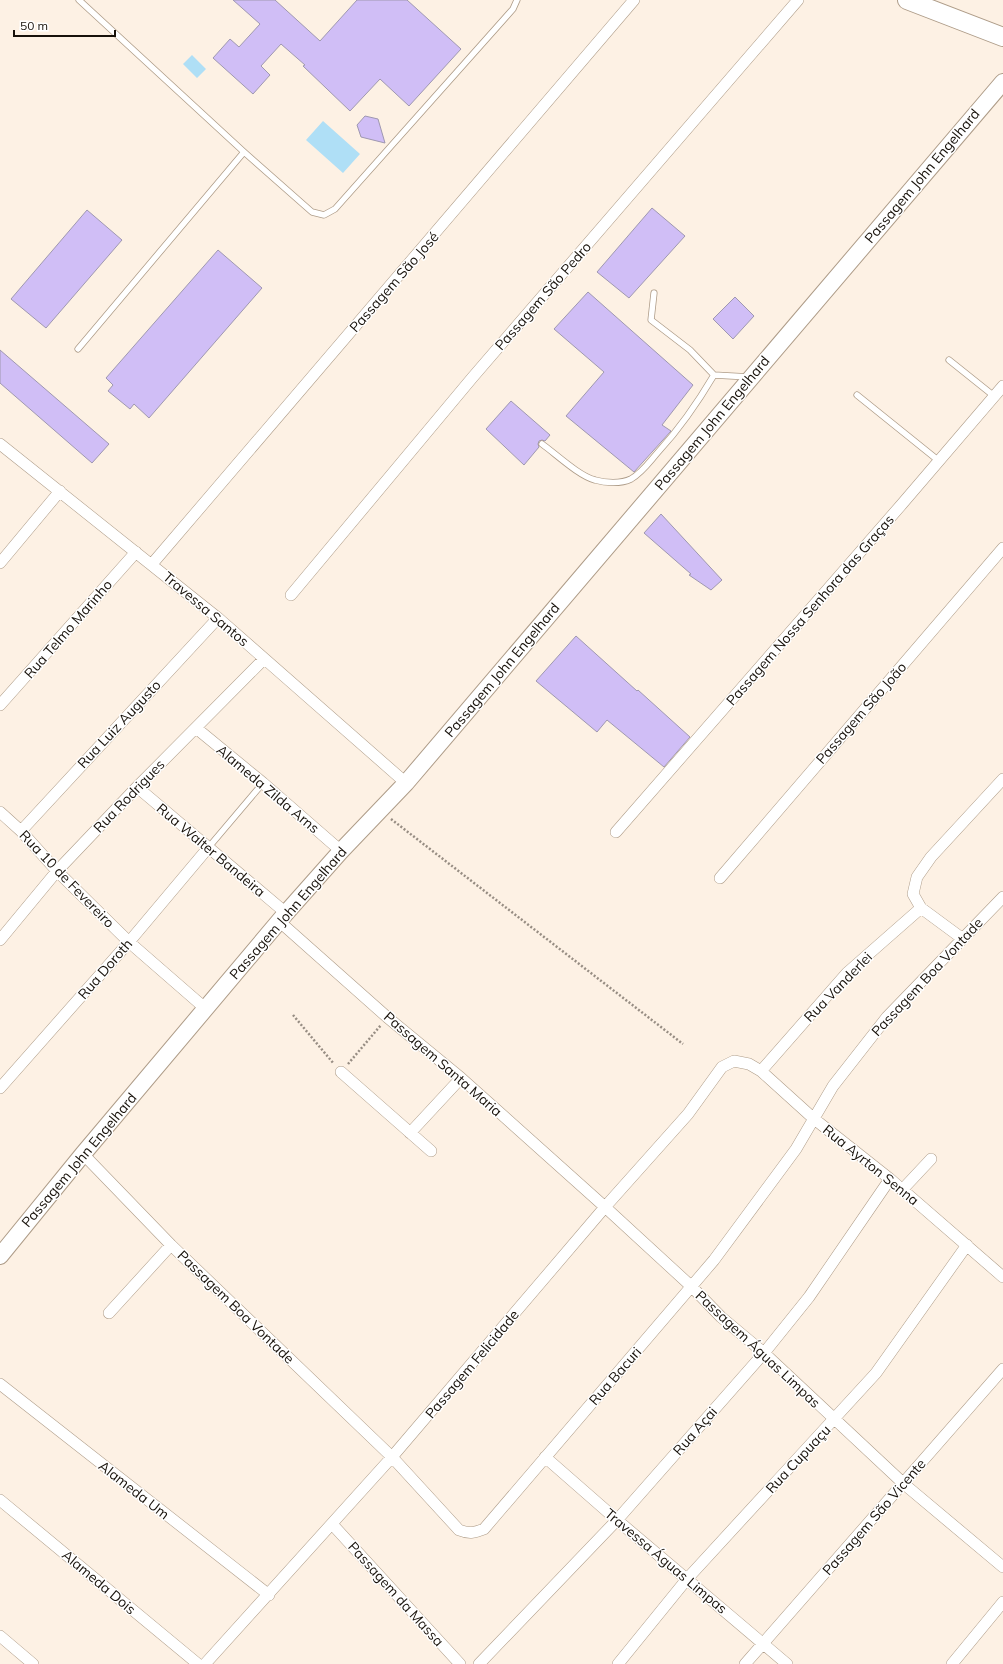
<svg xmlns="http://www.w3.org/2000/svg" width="1003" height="1664" font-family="Mulish,sans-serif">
	<rect width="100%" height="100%" fill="#fdf1e4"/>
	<!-- water -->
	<path fill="#afdff6" d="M 192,55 L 206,69 L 197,78 L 183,64 Z
		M 323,121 L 360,154 L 343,173 L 306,140 Z"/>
	<!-- building -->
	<path fill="#d0bef6" stroke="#9f98b0" d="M 233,0 L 275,0 L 320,41 L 357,0 L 407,0 L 461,49 L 409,106 L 380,79 L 350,111 L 303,66 L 305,65 L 281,44 L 261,66 L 270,75 L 253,94 L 213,58 L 230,39 L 239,47 L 260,24 Z
		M 365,116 L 378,119 L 385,143 L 361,137 L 357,125 Z
		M 652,208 L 685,236 L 629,298 L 597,272 Z
		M 87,210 L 122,240 L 46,328 L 11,299 Z
		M 218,250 L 262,288 L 149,418 L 134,404 L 130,409 L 108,391 L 113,385 L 106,378 Z
		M 588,292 L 693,385 L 662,425 L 671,431 L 634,472 L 566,416 L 604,372 L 554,329 Z
		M 735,297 L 754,316 L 733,339 L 713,319 Z
		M 0,350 L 109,444 L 92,463 L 0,383 Z
		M 511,401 L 550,435 L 545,441 L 542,440 L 539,441 L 538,444 L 539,447 L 524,465 L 486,429 Z
		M 661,514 L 722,580 L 711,590 L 689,575 L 691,574 L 644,533 Z
		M 576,636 L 637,691 L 638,690 L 690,737 L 664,767 L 607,720 L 597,732 L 536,681 Z"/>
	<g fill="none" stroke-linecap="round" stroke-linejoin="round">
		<defs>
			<path id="lane" d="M 79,0 L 244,152 L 312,212 L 324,215 L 335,209 L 513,9 L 517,0
				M 654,293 L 651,320 L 690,350 L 714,375 L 749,377
				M 78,349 L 244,152
				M 949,360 L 994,396
				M 857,395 L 939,461
				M 542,444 C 556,454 579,476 595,480 C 605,483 621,484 631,479 C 643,472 650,461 659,451 C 681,427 698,402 714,375
				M 208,848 L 263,783"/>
			<path id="street" d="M 0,444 L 218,618 L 406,783
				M 0,563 L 60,491
				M 152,564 L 634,0
				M 291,595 L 472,378 L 798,0
				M 0,705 L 136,552
				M 196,728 L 263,783 L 341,851
				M 137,787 L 286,913
				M 0,812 L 21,831 L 57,871 L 129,942 L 206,1009
				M 21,831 L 218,618
				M 616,832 L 902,504 L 1003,386
				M 720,878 L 1003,548
				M 280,922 L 387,1017 L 461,1078 L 605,1207 L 692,1287 L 721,1317 L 764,1353 L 904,1484 L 1003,1567
				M 963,939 L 921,908 L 913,894 L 917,877 L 931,857 L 1003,779
				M 0,940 L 57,871 L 137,787 L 264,659
				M 761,1071 L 847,973 L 921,908
				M 341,1072 L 431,1151
				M 0,1088 L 129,942 L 208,848
				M 410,1133 L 461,1078
				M 83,1154 L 171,1245 L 392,1457 L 459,1530 C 469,1534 474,1533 484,1529 L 714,1260 L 796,1149 L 833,1086 L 887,1017 L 1003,897
				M 902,1190 L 931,1159
				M 109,1313 L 171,1245
				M 0,1384 L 269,1595
				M 545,1457 L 617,1520 L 787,1664
				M 0,1500 L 198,1664
				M 332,1524 L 460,1664
				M 0,1636 L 33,1664
				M 205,1664 L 392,1457 L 605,1207 L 688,1114 L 722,1067 L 734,1061 L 749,1064 L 761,1071 L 813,1118 L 890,1179 L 1003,1277
				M 479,1664 L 617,1520 L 764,1353 L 809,1297 L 890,1179
				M 618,1664 L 687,1579 L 876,1373 L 967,1245
				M 745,1664 L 1003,1369
				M 952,1664 L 1003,1602"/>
			<path id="secondary" d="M 0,1256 L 83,1154 L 286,913 L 341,851 L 406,783 L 1003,82"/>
			<path id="primary" d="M 907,0 L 1003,37"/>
		</defs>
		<!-- lane casing -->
		<use href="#lane" stroke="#ae9c88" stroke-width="7"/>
		<!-- street casing -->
		<use href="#street" stroke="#ae9c88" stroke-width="12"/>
		<!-- secondary casing -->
		<use href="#secondary" stroke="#ae9c88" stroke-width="18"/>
		<!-- primary casing -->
		<use href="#primary" stroke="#ae9c88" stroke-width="20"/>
		<!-- path -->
		<path stroke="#978d83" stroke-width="2.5" stroke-dasharray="2 2" stroke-linecap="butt" d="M 391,819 L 683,1044
			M 293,1015 L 334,1064
			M 348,1064 L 381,1025"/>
		<!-- lane -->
		<use href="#lane" stroke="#fff" stroke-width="5.5"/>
		<!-- street -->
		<use href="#street" stroke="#fff" stroke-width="11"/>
		<!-- secondary -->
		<use href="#secondary" stroke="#fff" stroke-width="16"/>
		<!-- primary -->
		<use href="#primary" stroke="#fff" stroke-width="18"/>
	</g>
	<g text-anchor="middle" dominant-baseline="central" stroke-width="3" stroke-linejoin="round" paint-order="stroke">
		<!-- street labels -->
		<g font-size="14" fill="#17110a" stroke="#fff">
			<text transform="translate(922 176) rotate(-50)">Passagem John Engelhard</text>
			<text transform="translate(394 282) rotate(-49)">Passagem São José</text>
			<text transform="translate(543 296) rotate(-49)">Passagem São Pedro</text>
			<text transform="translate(712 423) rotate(-50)">Passagem John Engelhard</text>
			<text transform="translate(206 609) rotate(40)">Travessa Santos</text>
			<text transform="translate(810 610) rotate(-49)">Passagem Nossa Senhora das Graças</text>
			<text transform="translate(68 629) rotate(-49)">Rua Telmo Marinho</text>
			<text transform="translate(502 670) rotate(-50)">Passagem John Engelhard</text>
			<text transform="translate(861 713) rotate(-49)">Passagem São João</text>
			<text transform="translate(119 724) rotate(-47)">Rua Luiz Augusto</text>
			<text transform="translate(268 789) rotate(40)">Alameda Zilda Arns</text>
			<text transform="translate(129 796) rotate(-46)">Rua Rodrigues</text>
			<text transform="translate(211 850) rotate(40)">Rua Walter Bandeira</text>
			<text transform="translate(67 879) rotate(46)">Rua 10 de Fevereiro</text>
			<text transform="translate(288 913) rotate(-49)">Passagem John Engelhard</text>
			<text transform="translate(105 969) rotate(-49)">Rua Doroth</text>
			<text transform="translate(927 977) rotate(-47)">Passagem Boa Vontade</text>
			<text transform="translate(838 987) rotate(-46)">Rua Vanderlei</text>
			<text transform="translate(443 1064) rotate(41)">Passagem Santa Maria</text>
			<text transform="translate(79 1160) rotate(-50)">Passagem John Engelhard</text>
			<text transform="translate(871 1165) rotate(39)">Rua Ayrton Senna</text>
			<text transform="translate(236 1307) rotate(44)">Passagem Boa Vontade</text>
			<text transform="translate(758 1349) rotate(43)">Passagem Águas Limpas</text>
			<text transform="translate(472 1364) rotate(-50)">Passagem Felicidade</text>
			<text transform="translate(615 1376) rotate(-49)">Rua Bacuri</text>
			<text transform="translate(695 1431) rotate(-49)">Rua Açai</text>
			<text transform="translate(798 1459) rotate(-47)">Rua Cupuaçu</text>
			<text transform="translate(134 1490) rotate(38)">Alameda Um</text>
			<text transform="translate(874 1517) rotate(-49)">Passagem São Vicente</text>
			<text transform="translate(666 1561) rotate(40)">Travessa Águas Limpas</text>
			<text transform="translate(99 1582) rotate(40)">Alameda Dois</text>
			<text transform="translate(396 1594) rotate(48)">Passagem da Massa</text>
		</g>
	</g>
	<!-- scale -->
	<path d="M14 30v6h101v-6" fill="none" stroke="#17110a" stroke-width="2"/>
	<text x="20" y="30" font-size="12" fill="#17110a" stroke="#ffffff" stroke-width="3" paint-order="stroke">50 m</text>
</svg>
